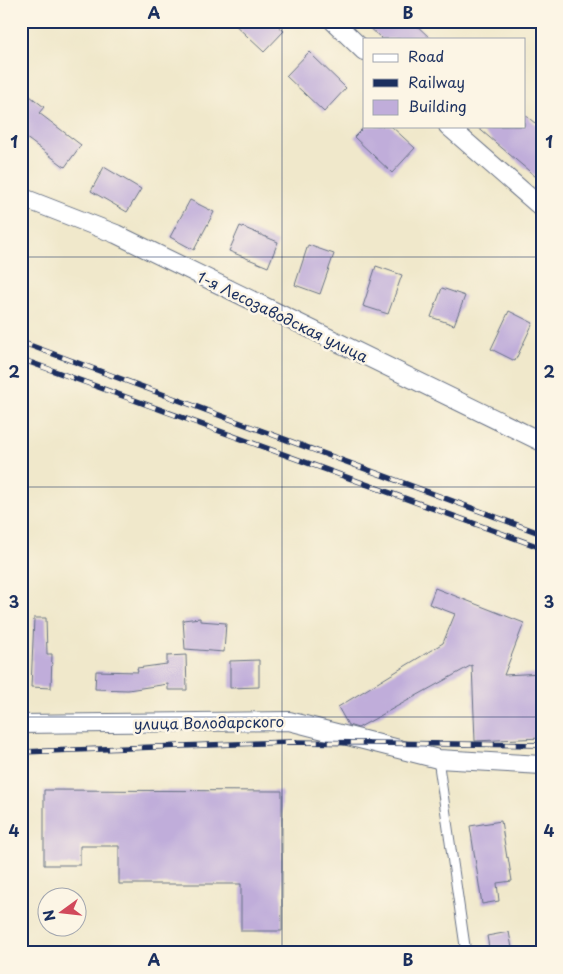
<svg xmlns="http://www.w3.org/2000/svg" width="563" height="974" font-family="'Playpen Sans',sans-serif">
	<rect width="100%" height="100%" fill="#fcf5e5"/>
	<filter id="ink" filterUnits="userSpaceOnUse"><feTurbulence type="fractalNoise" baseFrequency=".02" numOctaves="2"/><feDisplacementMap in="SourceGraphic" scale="10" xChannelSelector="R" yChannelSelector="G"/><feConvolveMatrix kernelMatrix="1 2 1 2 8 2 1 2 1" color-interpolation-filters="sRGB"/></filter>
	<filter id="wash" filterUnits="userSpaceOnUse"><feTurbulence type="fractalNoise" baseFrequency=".0096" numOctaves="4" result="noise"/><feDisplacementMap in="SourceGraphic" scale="20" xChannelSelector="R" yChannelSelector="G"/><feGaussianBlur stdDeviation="1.12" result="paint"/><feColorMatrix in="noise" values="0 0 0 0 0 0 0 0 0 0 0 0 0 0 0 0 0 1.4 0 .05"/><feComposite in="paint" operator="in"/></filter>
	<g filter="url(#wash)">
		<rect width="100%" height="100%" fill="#f0e8cb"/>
		<g id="blocks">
			<!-- building -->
			<path fill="#c0adda" d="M 231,21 L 273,21 L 284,31 L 264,52 Z
				M 363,21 L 412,21 L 431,39 L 382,39 Z
				M 309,52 L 346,88 L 324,112 L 286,76 Z
				M 21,89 L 44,107 L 39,113 L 81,145 L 65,167 L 21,134 Z
				M 524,114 L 542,129 L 542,182 L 476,126 L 524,126 Z
				M 365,126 L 391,126 L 415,148 L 392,173 L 354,137 Z
				M 104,167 L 141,189 L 127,212 L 91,191 Z
				M 190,200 L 214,212 L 194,250 L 170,237 Z
				M 240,226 L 278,242 L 268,267 L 229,251 Z
				M 308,245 L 334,254 L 320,294 L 295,285 Z
				M 376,266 L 402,275 L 388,314 L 363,306 Z
				M 442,288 L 465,296 L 454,325 L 431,317 Z
				M 509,311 L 533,323 L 515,361 L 491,349 Z
				M 435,588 L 524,623 L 504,675 L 542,673 L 542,738 L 475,741 L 472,665 L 358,728 L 348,725 L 338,707 L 443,643 L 455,614 L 429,604 Z
				M 34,618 L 46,618 L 47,654 L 52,654 L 51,688 L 31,687 Z
				M 200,618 L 200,621 L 226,623 L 224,652 L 185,649 L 183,620 Z
				M 186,655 L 187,690 L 168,690 L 168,684 L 128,690 L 95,689 L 96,671 L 138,672 L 137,668 L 167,664 L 167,656 Z
				M 259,660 L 259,687 L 230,688 L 230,661 Z
				M 44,790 L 282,791 L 282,931 L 241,931 L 241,884 L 119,884 L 119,846 L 80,846 L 80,865 L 44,865 Z
				M 501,821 L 507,858 L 508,857 L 512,881 L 497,883 L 499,901 L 482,904 L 470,826 Z
				M 509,932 L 513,953 L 490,953 L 487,936 Z"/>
		</g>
	</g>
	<g filter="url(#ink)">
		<use href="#blocks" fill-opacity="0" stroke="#667084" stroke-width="1"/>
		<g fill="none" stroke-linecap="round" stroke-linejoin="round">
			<defs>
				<path id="service" d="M 438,759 L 466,953"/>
				<path id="minor" d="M 333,21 L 364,51
					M 448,126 L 542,208
					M 21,197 L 116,234 L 542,442
					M 21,724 L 289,721 L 438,759 L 542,765"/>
			</defs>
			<!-- service casing -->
			<use href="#service" stroke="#667084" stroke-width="11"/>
			<!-- minor casing -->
			<use href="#minor" stroke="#667084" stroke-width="20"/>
			<!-- service -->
			<use href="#service" stroke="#fff" stroke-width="9"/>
			<!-- minor -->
			<use href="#minor" stroke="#fff" stroke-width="18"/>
			<defs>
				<path id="rail" d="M 21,342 L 542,534
					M 21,359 L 542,548
					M 21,752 L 289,742 L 542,745"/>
			</defs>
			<!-- rail casing -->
			<use href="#rail" stroke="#1b2f5e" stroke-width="5.5"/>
			<!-- rail -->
			<use href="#rail" stroke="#fcf5e5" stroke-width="4" stroke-dasharray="11" stroke-linecap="butt"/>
		</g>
	</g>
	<!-- grid -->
	<path fill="none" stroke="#1b2f5e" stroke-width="1" stroke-opacity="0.55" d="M 282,21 L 282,953M 21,257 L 542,257M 21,487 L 542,487M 21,717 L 542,717"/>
	<g text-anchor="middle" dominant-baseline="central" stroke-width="5" stroke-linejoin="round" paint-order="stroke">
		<!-- street labels -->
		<g font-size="15" fill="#1b2f5e" stroke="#fcf5e5">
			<text transform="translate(283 316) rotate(26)">1-я Лесозаводская улица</text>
			<text transform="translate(209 722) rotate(-1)">улица Володарского</text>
		</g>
	</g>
	<!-- margin -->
	<rect width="563" height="974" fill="none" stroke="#fcf5e5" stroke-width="55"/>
	<!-- legend -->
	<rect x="363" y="38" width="162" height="90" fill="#fcf5e5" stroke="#a2a6af"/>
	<rect x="373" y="54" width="25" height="8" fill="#ffffff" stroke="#a2a6af"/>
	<text x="408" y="62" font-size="15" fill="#1b2f5e">Road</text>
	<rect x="373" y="79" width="25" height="8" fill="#1b2f5e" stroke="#a2a6af"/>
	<text x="408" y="88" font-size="15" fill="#1b2f5e">Railway</text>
	<rect x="373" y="100" width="25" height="15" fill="#c0adda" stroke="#a2a6af"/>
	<text x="408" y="112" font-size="15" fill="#1b2f5e">Building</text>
	<!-- north arrow -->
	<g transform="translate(62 912) rotate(255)"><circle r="24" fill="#fcf5e5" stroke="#a2a6af"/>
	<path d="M0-4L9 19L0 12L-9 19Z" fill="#d1495b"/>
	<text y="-8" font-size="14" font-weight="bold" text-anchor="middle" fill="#1b2f5e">N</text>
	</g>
	<rect x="28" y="28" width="508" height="918" fill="none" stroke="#1b2f5e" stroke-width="2"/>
	<g font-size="16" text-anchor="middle" font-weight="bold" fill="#1b2f5e">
		<text x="154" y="19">A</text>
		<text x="408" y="19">B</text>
		<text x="14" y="148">1</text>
		<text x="549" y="148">1</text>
		<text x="14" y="378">2</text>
		<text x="549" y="378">2</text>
		<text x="14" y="608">3</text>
		<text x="549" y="608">3</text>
		<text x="14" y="837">4</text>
		<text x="549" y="837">4</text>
		<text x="154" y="966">A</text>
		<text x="408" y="966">B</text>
	</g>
</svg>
